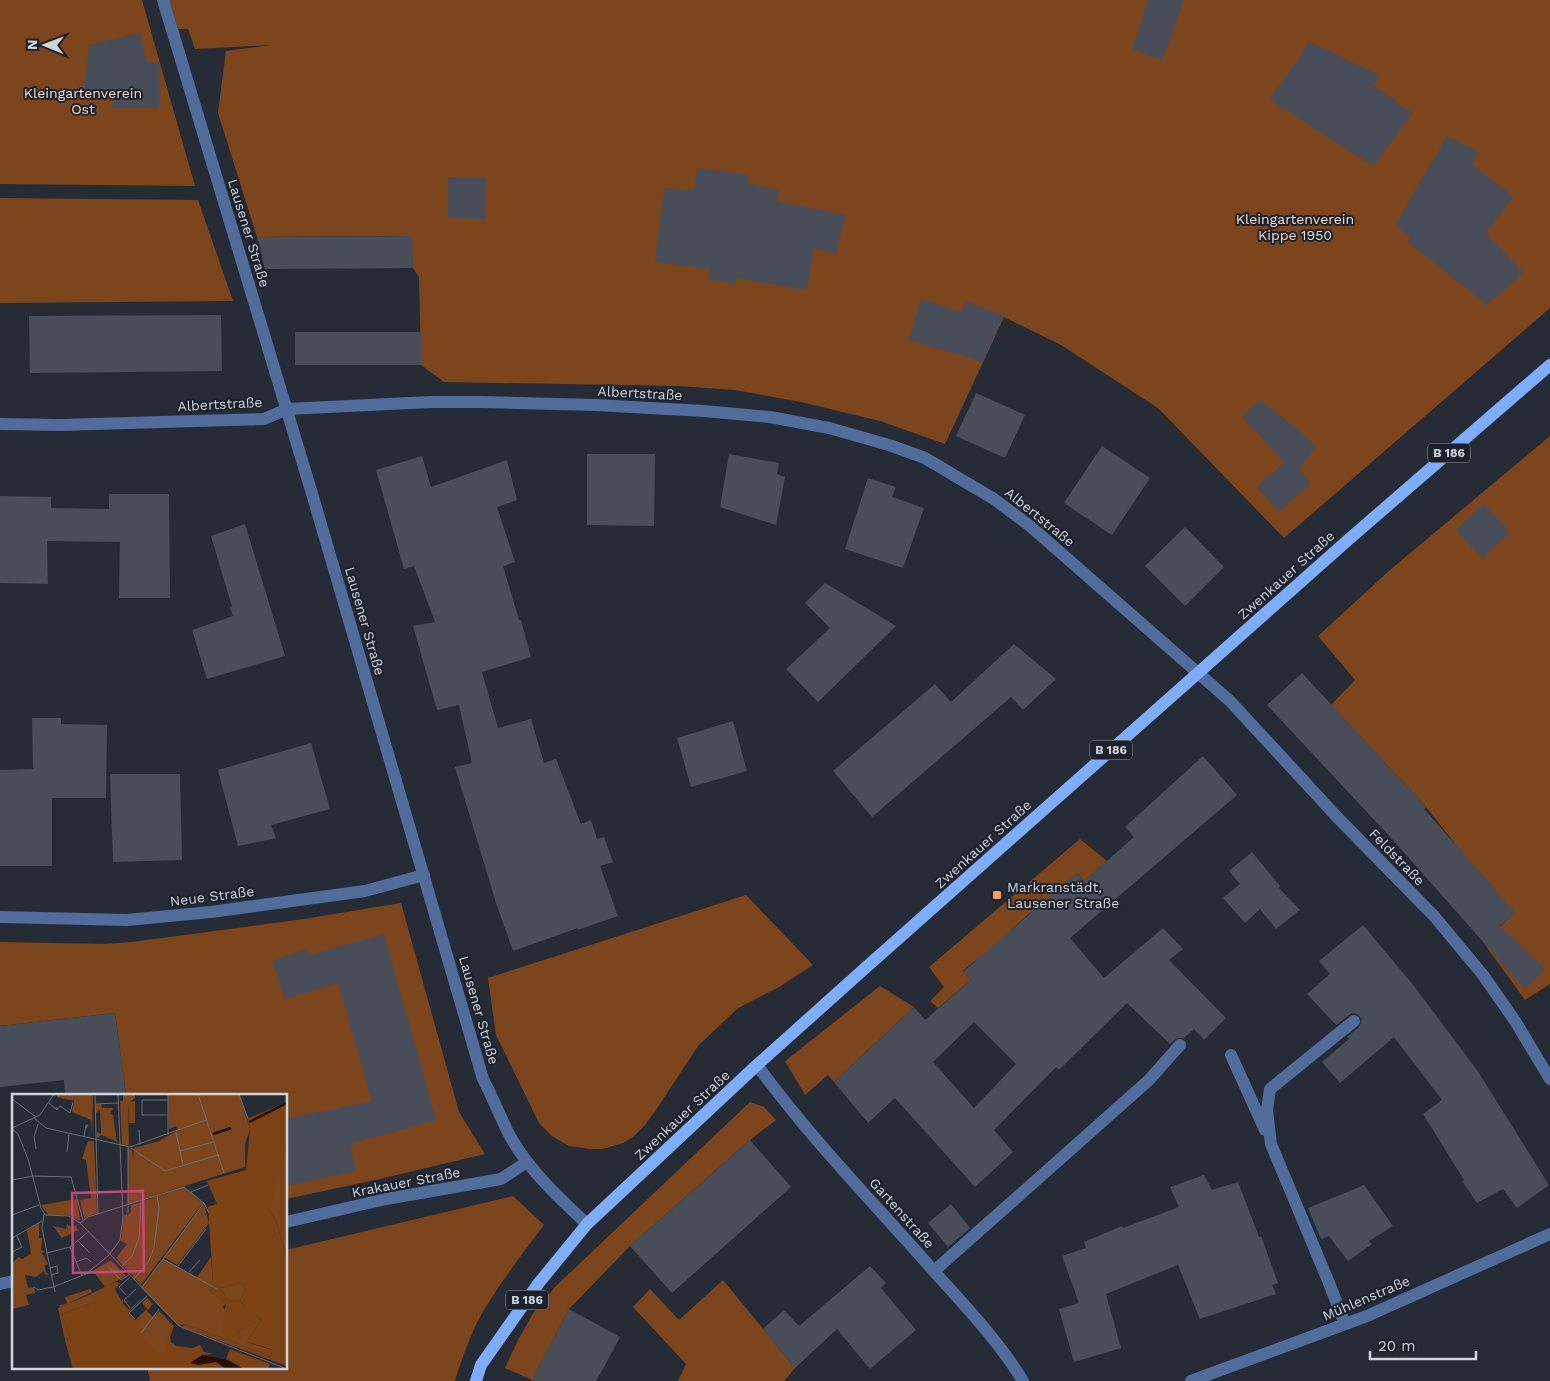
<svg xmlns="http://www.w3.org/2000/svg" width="1550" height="1381" font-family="'Work Sans',sans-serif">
	<rect width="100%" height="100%" fill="#252b35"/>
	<!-- green -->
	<path fill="#7c441a" d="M 0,0 L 142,0 L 195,186 L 0,184 Z
		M 169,0 L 1550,0 L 1550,308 L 1284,538 L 1158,408 L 1061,345 L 1004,317 L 945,444 L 880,421 L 801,402 L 735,390 L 678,386 L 444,382 L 421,365 L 419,277 L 413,268 L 411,236 L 257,237 L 218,113 L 226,51 L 272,45 L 195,49 L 188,29 L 178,29 Z
		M 0,198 L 198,200 L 233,301 L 0,303 Z
		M 1550,436 L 1550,984 L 1525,1000 L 1483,942 L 1515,913 L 1459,849 L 1426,807 L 1331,705 L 1355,680 L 1318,636 L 1390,570 Z
		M 1080,839 L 1107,861 L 1084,881 L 1077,873 L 1046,914 L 1038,906 L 1012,929 L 984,968 L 976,960 L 963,971 L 971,980 L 938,1008 L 930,1001 L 944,987 L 929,967 Z
		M 746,895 L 813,965 L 779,987 L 738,1008 L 698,1046 L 656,1110 L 645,1125 L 633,1137 L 623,1143 L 602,1149 L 589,1149 L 569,1146 L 552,1136 L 539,1123 L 496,1035 L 488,978 Z
		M 401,903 L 459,1112 L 485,1154 L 380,1179 L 286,1199 L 286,1095 L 126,1095 L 115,1013 L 0,1026 L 0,942 L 105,944 L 132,942 L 304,919 Z
		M 880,986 L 914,1007 L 834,1082 L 828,1075 L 805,1095 L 785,1061 Z
		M 750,1102 L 764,1107 L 776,1120 L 750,1140 L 630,1246 L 569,1309 L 532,1380 L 505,1368 L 518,1340 L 534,1312 L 556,1286 Z
		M 513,1196 L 544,1225 C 523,1253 502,1280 484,1310 C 473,1327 461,1361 455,1381 L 150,1381 L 147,1367 L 286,1367 L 286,1250 Z
		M 723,1280 L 795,1368 L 784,1381 L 678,1381 L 686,1364 L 633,1307 L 650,1289 L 679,1320 Z"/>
	<!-- building -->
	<path fill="#474e59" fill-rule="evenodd" d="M 1148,0 L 1184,0 L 1162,61 L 1132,49 Z
		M 140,33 L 147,62 L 159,63 L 159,108 L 112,108 L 113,89 L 84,89 L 89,45 Z
		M 1308,41 L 1379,75 L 1373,86 L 1396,100 L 1395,102 L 1413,113 L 1373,166 L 1269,99 L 1301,55 Z
		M 1447,136 L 1479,152 L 1472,164 L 1513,197 L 1486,233 L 1523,273 L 1487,305 L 1407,241 L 1411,237 L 1395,225 Z
		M 697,168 L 749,175 L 747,183 L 779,190 L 776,201 L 846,215 L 836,254 L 814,248 L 807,290 L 736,278 L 735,284 L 708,279 L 710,269 L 655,262 L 664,188 L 694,190 Z
		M 448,177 L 486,178 L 485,219 L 448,218 Z
		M 412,236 L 413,268 L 265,269 L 257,237 Z
		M 921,299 L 962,312 L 966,301 L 1004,316 L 983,362 L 909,340 Z
		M 221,315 L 222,371 L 30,373 L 29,316 Z
		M 295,332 L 421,332 L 421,365 L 295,365 Z
		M 976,393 L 1025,415 L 1005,458 L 956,436 Z
		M 1260,399 L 1317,446 L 1299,469 L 1311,483 L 1279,512 L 1257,487 L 1285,462 L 1242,417 Z
		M 1102,446 L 1150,478 L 1112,535 L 1064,503 Z
		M 587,454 L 655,454 L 654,526 L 587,525 Z
		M 729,454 L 779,463 L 777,474 L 785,477 L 776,525 L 720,507 Z
		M 422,456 L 431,487 L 507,460 L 517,500 L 497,507 L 515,562 L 503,566 L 519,620 L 521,620 L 531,657 L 482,672 L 498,728 L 531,719 L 544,763 L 556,759 L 581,824 L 591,820 L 597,839 L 604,837 L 613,862 L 600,866 L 618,916 L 578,930 L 578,928 L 513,951 L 496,903 L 455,767 L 472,763 L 459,705 L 437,710 L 413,626 L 435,622 L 414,566 L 404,569 L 376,470 Z
		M 868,478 L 896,487 L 892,497 L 924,508 L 903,568 L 845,549 Z
		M 109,494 L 169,494 L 170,598 L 119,598 L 120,542 L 47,541 L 48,584 L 0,583 L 0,496 L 51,497 L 51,508 L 109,509 Z
		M 1483,504 L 1510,532 L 1483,558 L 1456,530 Z
		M 245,524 L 285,656 L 207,679 L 192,630 L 233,616 L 230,608 L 232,607 L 211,536 Z
		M 1185,527 L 1224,567 L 1185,606 L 1145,566 Z
		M 825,583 L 896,626 L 818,702 L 786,669 L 830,628 L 805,603 Z
		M 1014,644 L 1056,679 L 1023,710 L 1011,697 L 872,817 L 833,771 L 935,684 L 951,702 Z
		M 1302,673 L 1426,807 L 1424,809 L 1516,913 L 1500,926 L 1545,969 L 1525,989 L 1392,839 L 1267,705 Z
		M 32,718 L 61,718 L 61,724 L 107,725 L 106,798 L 52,798 L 52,866 L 0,866 L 0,770 L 33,769 Z
		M 733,721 L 747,771 L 691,787 L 677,738 Z
		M 311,743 L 330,809 L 271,825 L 276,838 L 238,846 L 218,770 Z
		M 1203,756 L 1237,795 L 1070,938 L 1104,978 L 1163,928 L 1183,949 L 1169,960 L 1226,1018 L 1204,1040 L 1194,1029 L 1184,1038 L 1177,1038 L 1170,1044 L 1127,1003 L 1059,1070 L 1056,1067 L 994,1130 L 1013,1152 L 975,1187 L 895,1098 L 868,1123 L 834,1082 L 914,1007 L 925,1020 L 971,980 L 963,972 L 996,943 L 1077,873 L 1084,881 L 1134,837 L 1125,827 ZM 974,1022 L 1016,1064 L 974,1108 L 933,1062 Z
		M 110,774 L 180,774 L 182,860 L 113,862 Z
		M 1252,852 L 1280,886 L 1279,888 L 1300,910 L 1276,929 L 1260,909 L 1245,923 L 1223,898 L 1240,884 L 1229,871 Z
		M 1363,925 L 1414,986 L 1477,1070 L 1549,1185 L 1517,1208 L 1503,1189 L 1477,1203 L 1462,1181 L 1464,1180 L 1423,1114 L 1442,1100 L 1394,1037 L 1340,1083 L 1322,1062 L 1349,1039 L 1347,1037 L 1359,1027 L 1362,1019 L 1357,1014 L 1352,1013 L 1336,1025 L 1307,994 L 1330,974 L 1319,961 Z
		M 384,934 L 436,1120 L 350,1144 L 356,1171 L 286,1186 L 286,1119 L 372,1101 L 338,983 L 285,999 L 272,961 L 307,949 L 309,955 Z
		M 115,1013 L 126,1095 L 65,1095 L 64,1080 L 0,1087 L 0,1026 Z
		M 750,1140 L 791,1187 L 672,1293 L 630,1246 Z
		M 1204,1175 L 1212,1190 L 1238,1182 L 1259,1237 L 1261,1236 L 1278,1283 L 1272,1285 L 1276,1294 L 1200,1319 L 1178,1265 L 1106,1294 L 1121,1348 L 1074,1362 L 1059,1309 L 1079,1303 L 1062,1256 L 1086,1248 L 1084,1242 L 1122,1226 L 1123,1228 L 1179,1207 L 1170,1187 Z
		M 1364,1185 L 1393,1226 L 1369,1241 L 1372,1244 L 1348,1261 L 1329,1236 L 1321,1239 L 1308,1208 Z
		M 951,1204 L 970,1228 L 948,1247 L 928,1223 Z
		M 870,1266 L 886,1283 L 881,1288 L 916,1330 L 870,1369 L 837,1329 L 795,1368 L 763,1329 L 784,1310 L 799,1326 Z
		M 569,1309 L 620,1337 L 604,1367 L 596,1381 L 531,1381 Z"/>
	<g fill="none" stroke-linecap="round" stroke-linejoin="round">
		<!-- minor -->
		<path stroke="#4f6c9b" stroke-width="12" d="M 163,0 L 313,497 L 483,1079 C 493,1098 501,1119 511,1138 C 530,1171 559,1198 587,1224
			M 0,424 L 60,425 L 264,419 L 287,409 L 430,402 L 483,402 L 595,405 L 704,411 L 770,417 L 829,428 L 889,445 L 925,458 L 994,499 L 1030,526 L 1230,701 L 1338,818 L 1434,916 L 1483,975 L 1515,1021 L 1550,1079
			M 0,917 L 127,920 L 211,912 L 365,891 L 424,875
			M 1231,1055 L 1265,1130
			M 757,1065 C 810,1138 873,1202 932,1269 C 964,1305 998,1340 1023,1381
			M 286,1222 L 386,1199 L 501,1179 L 527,1162
			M 934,1271 L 1149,1080 L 1180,1045
			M 0,1284 L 14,1281
			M 1345,1324 L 1329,1283 L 1271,1144 L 1267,1110 L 1270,1089 L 1354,1021
			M 1191,1381 L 1367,1316 L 1550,1234"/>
		<!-- major -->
		<path stroke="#7dadfb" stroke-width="12" d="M 476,1381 L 481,1365 L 538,1284 L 587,1224 L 757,1065 L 863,970 L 1348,540 L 1550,365"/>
	</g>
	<!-- markers -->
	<rect fill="#fe9c57" stroke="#1b212b" stroke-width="2" x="992" y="890" width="10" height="10" rx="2.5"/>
	<g text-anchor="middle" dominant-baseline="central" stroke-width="4" stroke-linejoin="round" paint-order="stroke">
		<!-- shield labels -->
		<g fill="#1b212b" stroke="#9a9fa6" stroke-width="1">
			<rect x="1428" y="443.5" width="42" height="19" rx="4"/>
			<rect x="1090" y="740.5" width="42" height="19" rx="4"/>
			<rect x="506" y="1290.5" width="42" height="19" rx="4"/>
		</g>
		<g font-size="12" font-weight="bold" fill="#d0d5db">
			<text x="1449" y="453">B 186</text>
			<text x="1111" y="750">B 186</text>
			<text x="527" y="1300">B 186</text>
		</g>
		<!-- park labels -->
		<g font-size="14" fill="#f3ddcf" stroke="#1b212b">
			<text x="83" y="93">Kleingartenverein<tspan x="83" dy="16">Ost</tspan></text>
			<text x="1295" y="219">Kleingartenverein<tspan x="1295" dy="16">Kippe 1950</tspan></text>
		</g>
		<!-- street labels -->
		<g font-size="14" fill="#d0d5db" stroke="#1b212b">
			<text transform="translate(249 233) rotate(73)">Lausener Straße</text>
			<text transform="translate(640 393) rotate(3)">Albertstraße</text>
			<text transform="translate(220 404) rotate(-3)">Albertstraße</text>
			<text transform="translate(1040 517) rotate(39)">Albertstraße</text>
			<text transform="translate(1286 575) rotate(-42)">Zwenkauer Straße</text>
			<text transform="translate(365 621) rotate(74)">Lausener Straße</text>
			<text transform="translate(983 844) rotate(-42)">Zwenkauer Straße</text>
			<text transform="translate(1397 857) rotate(46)">Feldstraße</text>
			<text transform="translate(212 896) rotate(-7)">Neue Straße</text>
			<text transform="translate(479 1010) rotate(74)">Lausener Straße</text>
			<text transform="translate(682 1115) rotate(-43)">Zwenkauer Straße</text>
			<text transform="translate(406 1182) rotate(-11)">Krakauer Straße</text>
			<text transform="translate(902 1213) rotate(48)">Gartenstraße</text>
			<text transform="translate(1366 1298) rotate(-23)">Mühlenstraße</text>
		</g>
		<!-- poi labels -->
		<g font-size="14" fill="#d0d5db" stroke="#1b212b" text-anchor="start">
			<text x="1007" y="887">Markranstädt,<tspan x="1007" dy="16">Lausener Straße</tspan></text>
		</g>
	</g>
	<!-- overview -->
	<g transform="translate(12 1094)">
		<rect width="275" height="275" fill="#252b35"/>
		<path d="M 45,0 L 81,0 L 80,42 L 79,26 L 60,18 L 62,7 L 45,3 ZM 123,0 L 123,4 L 116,10 L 117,51 L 110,52 L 108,7 L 111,7 L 111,1 ZM 156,0 L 227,0 L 238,35 L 233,50 L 233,73 L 116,110 L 116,54 L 120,56 L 121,65 L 122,54 L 147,47 L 166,36 L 164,32 L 157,35 ZM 84,10 L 89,10 L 90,14 L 101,14 L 98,20 L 101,21 L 105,48 L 90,41 L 85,44 L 85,38 L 89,40 L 88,16 L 84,19 ZM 76,47 L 82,47 L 85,119 L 72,124 L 68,106 L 79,104 L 74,66 L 70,65 ZM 275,51 L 275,165 L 264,126 L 257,115 ZM 172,93 L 191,109 L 129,191 L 104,164 L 115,150 L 109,147 L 112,121 L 119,119 L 119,111 ZM 65,105 L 68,127 L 57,121 L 36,121 L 29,111 ZM 192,110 L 197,129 L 183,148 L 165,171 L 152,163 ZM 27,129 L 27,144 L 30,144 L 29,156 L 33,158 L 30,159 L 36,170 L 33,171 L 34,179 L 38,180 L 33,181 L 32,177 L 24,183 L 13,181 L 16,194 L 22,193 L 23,199 L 14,201 L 17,211 L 0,215 L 0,170 L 6,163 L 10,165 L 19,160 L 15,136 ZM 55,130 L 61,134 L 64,131 L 66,136 L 50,144 L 41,132 L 54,135 ZM 199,163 L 201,190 L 209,194 L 230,189 L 233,196 L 228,207 L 249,226 L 235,248 L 260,256 L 259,262 L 173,230 L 167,232 L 129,194 L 151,165 L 185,183 ZM 202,192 L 211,197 L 214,204 L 221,208 L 225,206 L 239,217 L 246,227 L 226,237 L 230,245 L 211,213 L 214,209 L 198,197 ZM 99,166 L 114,182 L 93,193 L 81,177 ZM 78,195 L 80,198 L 55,210 L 53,203 ZM 80,200 L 83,208 L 50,220 L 58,245 L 53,246 L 46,214 ZM 133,201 L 116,219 L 123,226 L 135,215 L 130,209 L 135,204 L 141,210 L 135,217 L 141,223 L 147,217 L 162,232 L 158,243 L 161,257 L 152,269 L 125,242 L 109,208 L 111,205 L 111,210 L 117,216 Z" fill="#7c441a" fill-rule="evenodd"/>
		<path d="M 123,7 L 123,29 L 117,29 L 116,8 ZM 275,8 L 275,51 L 261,105 L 264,112 L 257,115 L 264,126 L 275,165 L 275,272 L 170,233 L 173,230 L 259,262 L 260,256 L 256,254 L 235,248 L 249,226 L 228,207 L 233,196 L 230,189 L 209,194 L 201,190 L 196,113 L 205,110 L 195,87 L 234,76 L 238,35 L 235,25 ZM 103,188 L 108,189 L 103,195 L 121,229 L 133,218 L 137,223 L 122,233 L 147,261 L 155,263 L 154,247 L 157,246 L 164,252 L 181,254 L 188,251 L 192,258 L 202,260 L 190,261 L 182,269 L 204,268 L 214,275 L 61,275 L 53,246 L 58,245 L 50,220 L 83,208 L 79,200 L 65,208 L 47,213 L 48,211 L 62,208 ZM 203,192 L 211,197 L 214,204 L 221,208 L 225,206 L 240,217 L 247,227 L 226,237 L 230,246 L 210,239 L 214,209 L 198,197 ZM 218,255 L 258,270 L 256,275 L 232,275 L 221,270 L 214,266 Z" fill="#7d4214"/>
		<path d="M 190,261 L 216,266 L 232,275 L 214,275 L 204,268 L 187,271 L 178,269 Z" fill="#270f00"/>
		<path fill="none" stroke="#270f00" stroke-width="2.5" d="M 237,28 L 275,9M 201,40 L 219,34"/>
		<path fill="none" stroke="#696f77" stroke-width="1" d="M 83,0 L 86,120M 156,0 L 156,41M 186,0 L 212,79M 227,0 L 236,25M 0,5 L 24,23M 37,9 L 45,16 L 48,12 L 58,19 L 61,8M 83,10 L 106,9M 156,21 L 130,21 L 130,6 L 156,6M 22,24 L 34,34 L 118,53 L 194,26M 0,34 L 28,21 L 42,0M 0,35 L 6,40 L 16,65 L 29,114 L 33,121 L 57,122 L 68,129 L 167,232 L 275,275M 127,36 L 128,51M 164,38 L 171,71M 72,43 L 74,31 L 76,31 L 74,34M 119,54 L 153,77 L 206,61M 24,55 L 22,43 L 26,30M 168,57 L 201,48M 55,58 L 57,40M 0,86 L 21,82 L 59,83 L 71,126M 179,98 L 196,91M 116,119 L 116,53M 32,120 L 30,134 L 43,198M 0,121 L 27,111M 68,129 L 76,123 L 172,93 L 192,109 L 197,119M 0,144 L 30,127M 66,147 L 78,159M 58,153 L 70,182M 0,158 L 10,153 L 5,142M 35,159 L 58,153 L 77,137M 151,165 L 192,109M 64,168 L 75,164 L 79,168M 110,172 L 120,162 L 127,144 L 129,107M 166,172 L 194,135M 97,173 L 109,186 L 117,181M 38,174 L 45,172 L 46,179 L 40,181M 177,178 L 188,166M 122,185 L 137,167 L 142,153 L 147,114 L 145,102M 22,193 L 26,196 L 41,193 L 74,180 L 96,162 L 108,146 L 111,123 L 106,0M 130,193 L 151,165 L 205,195M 114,201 L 107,193 L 118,183M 118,214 L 112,206 L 124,195M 123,225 L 117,219 L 135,202M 129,239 L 147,215"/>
		<path fill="#c6477b" fill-opacity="0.15" stroke="#c6477b" stroke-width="2.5" d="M 131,97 L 132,177 L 61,179 L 60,99 Z"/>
		<rect width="275" height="275" fill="none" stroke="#d0d5db" stroke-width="2.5"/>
	</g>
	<!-- north arrow -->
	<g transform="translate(45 45) rotate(271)" stroke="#1b212b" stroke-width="4" paint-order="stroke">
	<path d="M0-4L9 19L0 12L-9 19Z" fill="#d0d5db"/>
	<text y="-8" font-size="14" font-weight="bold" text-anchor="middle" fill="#d0d5db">N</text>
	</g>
	<!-- scale -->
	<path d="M1370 1351v8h106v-8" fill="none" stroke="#d0d5db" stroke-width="2.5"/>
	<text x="1378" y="1351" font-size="15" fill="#d0d5db" stroke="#1b212b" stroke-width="4" paint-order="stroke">20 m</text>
</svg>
